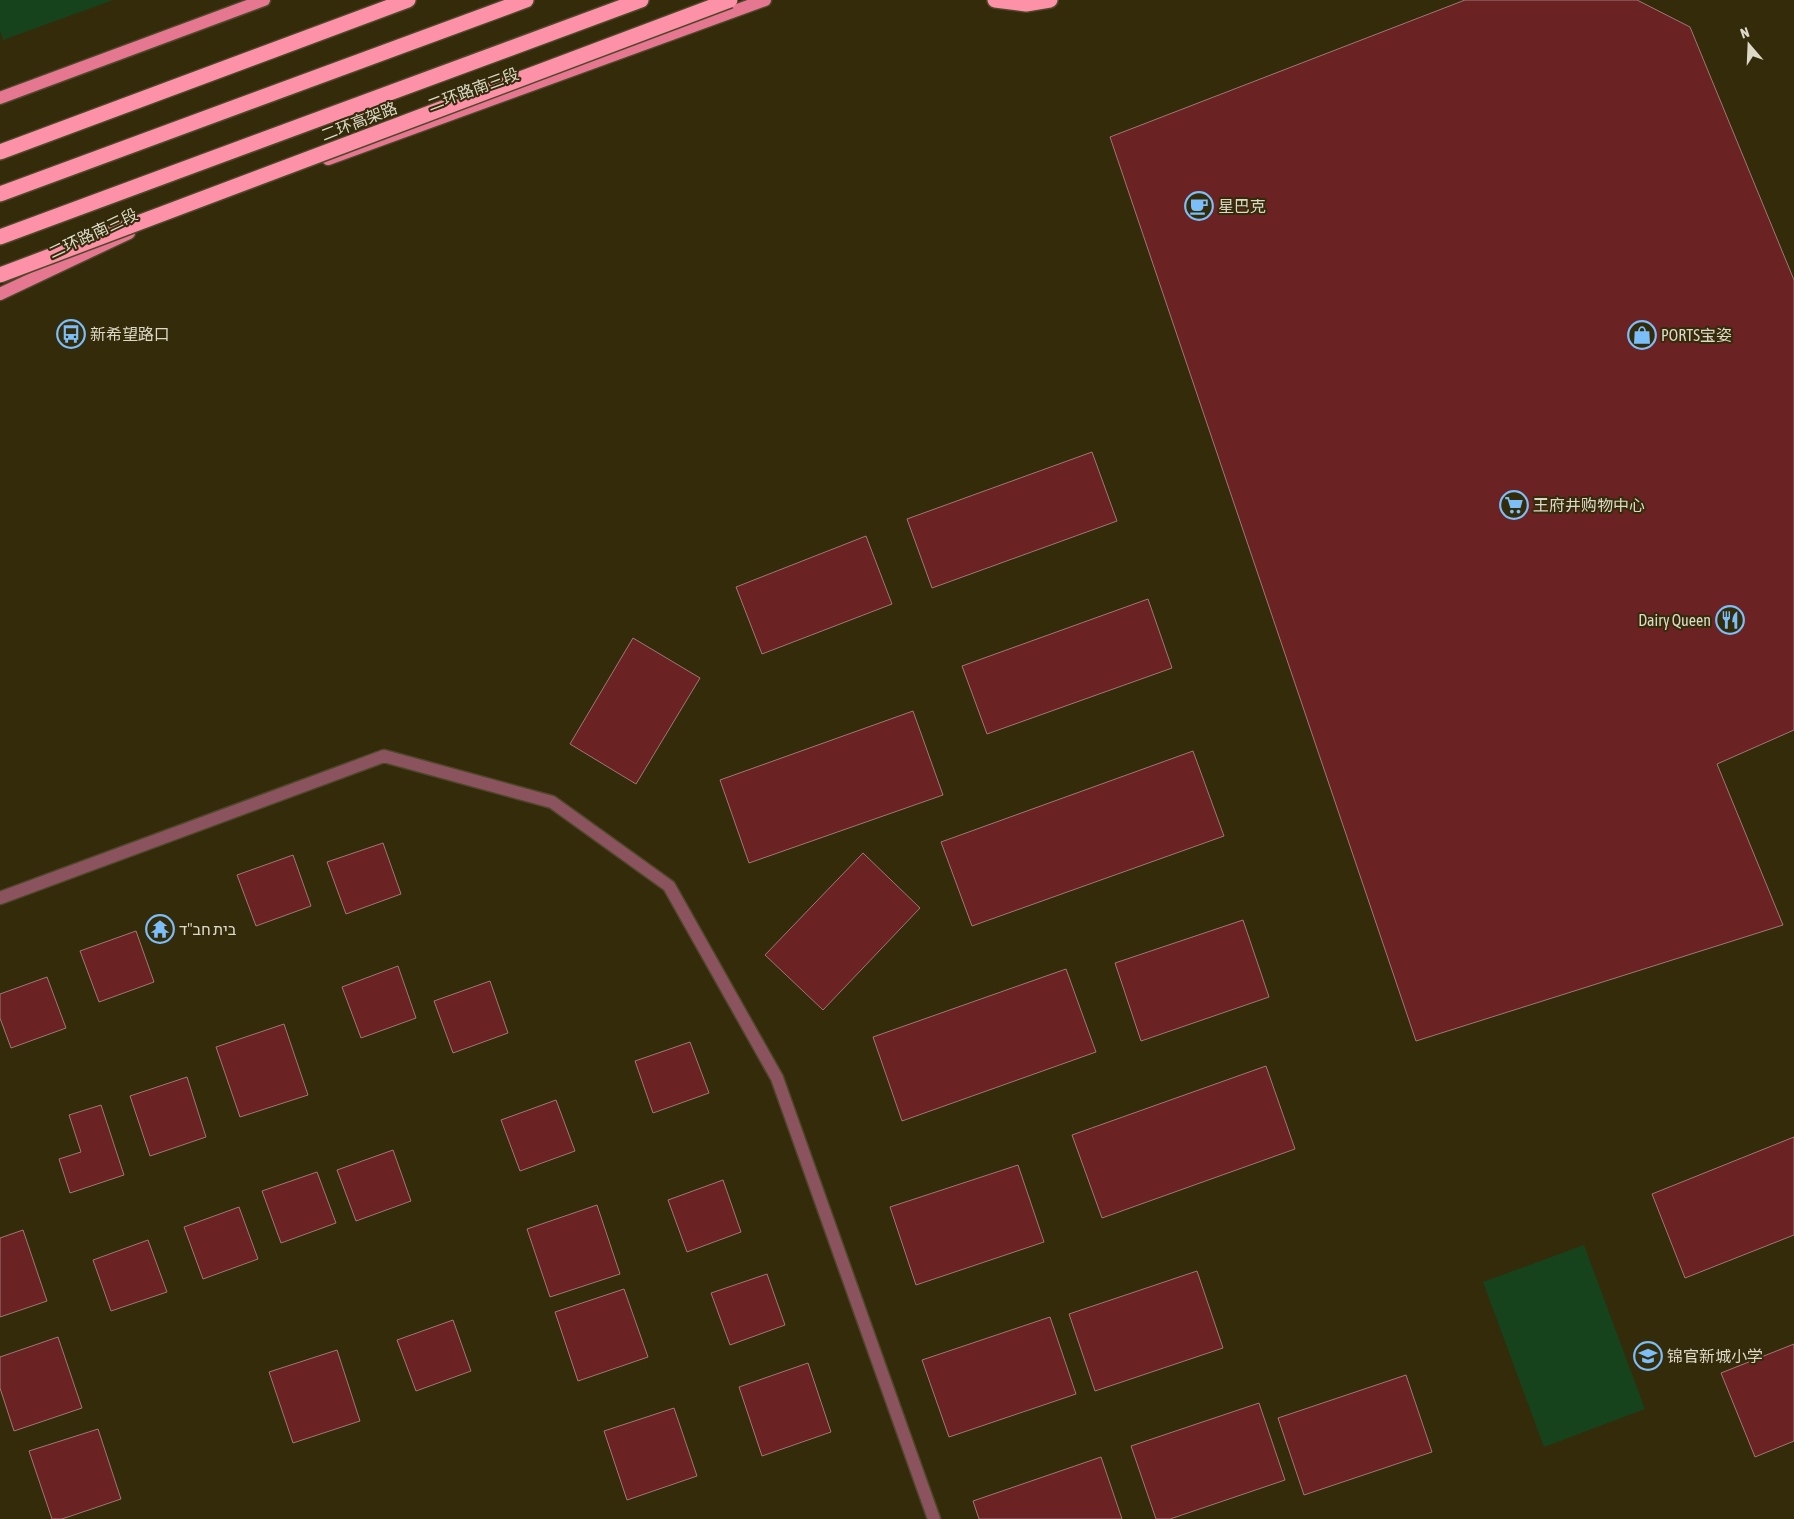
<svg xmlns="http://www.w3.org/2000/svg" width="1794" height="1519" font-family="'Asap Condensed','Noto Sans SC',Heebo,sans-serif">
	<rect width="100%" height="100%" fill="#342b0b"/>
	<!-- green -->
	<path fill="#17431c" d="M 0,0 L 113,0 L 3,40 L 0,31 Z
		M 1584,1245 L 1645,1409 L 1544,1447 L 1483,1282 Z"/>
	<!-- building -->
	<path fill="#6a2222" stroke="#9f7875" d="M 1465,0 L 1637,0 L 1690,27 L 1794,280 L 1794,730 L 1717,764 L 1783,925 L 1416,1041 L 1110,137 Z
		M 1092,452 L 1117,521 L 932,588 L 907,519 Z
		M 866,536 L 892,604 L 762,654 L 736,587 Z
		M 1148,599 L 1172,668 L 987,734 L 962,666 Z
		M 633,638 L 700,678 L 636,784 L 570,744 Z
		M 913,711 L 943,795 L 749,863 L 720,780 Z
		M 1193,751 L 1224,836 L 972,926 L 941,842 Z
		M 383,843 L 401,894 L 346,914 L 327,862 Z
		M 863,853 L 920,908 L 823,1010 L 765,955 Z
		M 293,855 L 311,906 L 256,926 L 237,875 Z
		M 1243,920 L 1269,997 L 1141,1041 L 1115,963 Z
		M 136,931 L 154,982 L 99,1002 L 80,951 Z
		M 398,966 L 416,1018 L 361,1038 L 342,987 Z
		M 1066,969 L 1096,1052 L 902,1121 L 873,1037 Z
		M 47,977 L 66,1028 L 11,1048 L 0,1018 L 0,994 Z
		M 490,981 L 508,1033 L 453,1053 L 434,1001 Z
		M 284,1024 L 308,1095 L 240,1117 L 216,1047 Z
		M 690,1042 L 709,1093 L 653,1113 L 635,1061 Z
		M 1266,1066 L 1295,1149 L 1102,1218 L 1072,1135 Z
		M 187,1077 L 206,1137 L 150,1156 L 130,1096 Z
		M 556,1100 L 575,1151 L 520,1171 L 501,1120 Z
		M 101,1105 L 124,1175 L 70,1193 L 59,1159 L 81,1152 L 69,1115 Z
		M 1794,1137 L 1794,1235 L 1685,1278 L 1652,1194 Z
		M 393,1150 L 411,1201 L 356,1221 L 337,1170 Z
		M 1018,1165 L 1044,1242 L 916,1285 L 890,1207 Z
		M 317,1172 L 336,1223 L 281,1243 L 262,1191 Z
		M 723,1180 L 741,1232 L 687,1252 L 668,1200 Z
		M 597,1205 L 620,1274 L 550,1297 L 527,1229 Z
		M 239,1207 L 258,1259 L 203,1279 L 184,1227 Z
		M 23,1230 L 47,1301 L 0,1317 L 0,1238 Z
		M 148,1240 L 167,1292 L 111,1311 L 93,1260 Z
		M 1197,1271 L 1223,1348 L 1095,1391 L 1069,1314 Z
		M 767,1274 L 785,1325 L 730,1345 L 711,1293 Z
		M 624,1289 L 648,1357 L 578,1381 L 555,1312 Z
		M 1050,1317 L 1076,1394 L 949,1437 L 922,1360 Z
		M 453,1320 L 471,1371 L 416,1391 L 397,1340 Z
		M 58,1337 L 82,1408 L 14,1431 L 0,1388 L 0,1357 Z
		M 1794,1344 L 1794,1441 L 1755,1457 L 1721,1373 Z
		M 337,1350 L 360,1421 L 293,1443 L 269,1372 Z
		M 808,1363 L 831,1432 L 762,1456 L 739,1387 Z
		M 1406,1375 L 1432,1452 L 1304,1495 L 1278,1418 Z
		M 1259,1403 L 1285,1480 L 1170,1519 L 1156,1519 L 1131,1446 Z
		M 674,1408 L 697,1476 L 627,1500 L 604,1431 Z
		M 98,1429 L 121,1499 L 62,1519 L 52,1519 L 29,1451 Z
		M 1101,1457 L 1122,1519 L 979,1519 L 973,1501 Z"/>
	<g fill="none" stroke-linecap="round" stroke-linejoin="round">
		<defs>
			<path id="minor" d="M 0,898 L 384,756 L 552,802 L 669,886 L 777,1078 L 934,1519"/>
			<path id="major" d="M 0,98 L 264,0
				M 328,159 L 765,0
				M 0,294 L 129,233"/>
			<path id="highway" d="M 995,0 L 1026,4 L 1050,0
				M 0,152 L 408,0
				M 0,194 L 526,0
				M 0,237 L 641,0"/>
		</defs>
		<!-- minor casing -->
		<use href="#minor" stroke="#4f4729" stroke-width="15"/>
		<!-- major casing -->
		<use href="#major" stroke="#4f4729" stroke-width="15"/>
		<!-- highway casing -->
		<use href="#highway" stroke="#4f4729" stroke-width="18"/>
		<!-- minor -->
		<use href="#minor" stroke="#8a535e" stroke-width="12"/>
		<!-- major -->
		<use href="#major" stroke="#e67790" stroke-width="12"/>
		<!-- highway -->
		<use href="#highway" stroke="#fc91a7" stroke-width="15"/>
		<defs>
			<path id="highway-bridge" d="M 0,275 L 730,0"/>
		</defs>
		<!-- highway-bridge casing -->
		<use href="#highway-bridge" stroke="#4f4729" stroke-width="18" stroke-linecap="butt"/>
		<!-- highway-bridge -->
		<use href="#highway-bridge" stroke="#fc91a7" stroke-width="15"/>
	</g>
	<!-- icons -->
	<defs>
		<symbol id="cafe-ring" viewBox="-11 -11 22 22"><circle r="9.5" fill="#342b0b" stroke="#7bbef8" stroke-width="1.5"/><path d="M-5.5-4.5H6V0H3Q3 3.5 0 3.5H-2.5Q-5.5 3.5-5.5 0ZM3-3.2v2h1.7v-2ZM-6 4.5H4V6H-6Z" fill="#7bbef8"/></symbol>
		<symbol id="bus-ring" viewBox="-11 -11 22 22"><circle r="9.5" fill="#342b0b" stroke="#7bbef8" stroke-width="1.5"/><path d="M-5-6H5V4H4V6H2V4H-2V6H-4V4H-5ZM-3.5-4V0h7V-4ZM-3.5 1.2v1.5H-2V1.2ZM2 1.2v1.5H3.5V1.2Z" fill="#7bbef8"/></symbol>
		<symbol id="shop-ring" viewBox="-11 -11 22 22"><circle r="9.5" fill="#342b0b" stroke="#7bbef8" stroke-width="1.5"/><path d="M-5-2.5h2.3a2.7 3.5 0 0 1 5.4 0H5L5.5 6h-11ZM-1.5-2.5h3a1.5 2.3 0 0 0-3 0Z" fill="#7bbef8"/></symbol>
		<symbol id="supermarket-ring" viewBox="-11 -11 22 22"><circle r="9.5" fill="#342b0b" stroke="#7bbef8" stroke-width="1.5"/><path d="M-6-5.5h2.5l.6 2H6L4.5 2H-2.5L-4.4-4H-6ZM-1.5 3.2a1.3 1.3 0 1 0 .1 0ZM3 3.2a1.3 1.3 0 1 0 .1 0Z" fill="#7bbef8"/></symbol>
		<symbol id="restaurant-ring" viewBox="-11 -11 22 22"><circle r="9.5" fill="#342b0b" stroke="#7bbef8" stroke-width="1.5"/><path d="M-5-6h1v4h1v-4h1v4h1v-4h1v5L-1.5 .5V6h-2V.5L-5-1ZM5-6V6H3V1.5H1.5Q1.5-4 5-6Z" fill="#7bbef8"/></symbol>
		<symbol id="temple-ring" viewBox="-11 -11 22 22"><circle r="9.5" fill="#342b0b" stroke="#7bbef8" stroke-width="1.5"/><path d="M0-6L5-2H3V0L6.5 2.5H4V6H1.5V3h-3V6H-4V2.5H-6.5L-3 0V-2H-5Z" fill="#7bbef8"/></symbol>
		<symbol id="school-ring" viewBox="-11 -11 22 22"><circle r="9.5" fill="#342b0b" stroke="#7bbef8" stroke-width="1.5"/><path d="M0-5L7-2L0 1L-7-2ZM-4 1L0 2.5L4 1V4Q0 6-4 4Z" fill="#7bbef8"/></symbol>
	</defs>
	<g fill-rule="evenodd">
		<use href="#cafe-ring" x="1183" y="190" width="32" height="32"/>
		<use href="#bus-ring" x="55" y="318" width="32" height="32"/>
		<use href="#shop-ring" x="1626" y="319" width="32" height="32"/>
		<use href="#supermarket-ring" x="1498" y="489" width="32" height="32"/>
		<use href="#restaurant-ring" x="1714" y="604" width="32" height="32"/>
		<use href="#temple-ring" x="144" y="913" width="32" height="32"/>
		<use href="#school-ring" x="1632" y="1340" width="32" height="32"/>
	</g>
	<g text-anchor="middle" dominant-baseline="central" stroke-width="4" stroke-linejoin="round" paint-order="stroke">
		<!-- street labels -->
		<g font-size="16" fill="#ded9c7" stroke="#342b0b">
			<text transform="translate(473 89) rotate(-20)">二环路南三段</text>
			<text transform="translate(359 121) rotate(-21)">二环高架路</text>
			<text transform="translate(93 233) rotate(-25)">二环路南三段</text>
		</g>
		<!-- poi labels -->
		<g font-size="16" fill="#ded9c7" stroke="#342b0b" text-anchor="start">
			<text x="1218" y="206">星巴克</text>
			<text x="90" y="334">新希望路口</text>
			<text x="1661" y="335">PORTS宝姿</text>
			<text x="1533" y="505">王府井购物中心</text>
			<text x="1711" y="620" text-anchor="end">Dairy Queen</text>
			<text x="179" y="929">בית חב"ד</text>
			<text x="1667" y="1356">锦官新城小学</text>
		</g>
	</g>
	<!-- north arrow -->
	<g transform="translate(1749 45) rotate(341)" stroke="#342b0b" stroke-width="4" paint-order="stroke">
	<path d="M0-4L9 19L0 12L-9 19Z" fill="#ded9c7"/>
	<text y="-8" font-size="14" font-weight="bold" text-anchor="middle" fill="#ded9c7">N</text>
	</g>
</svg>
